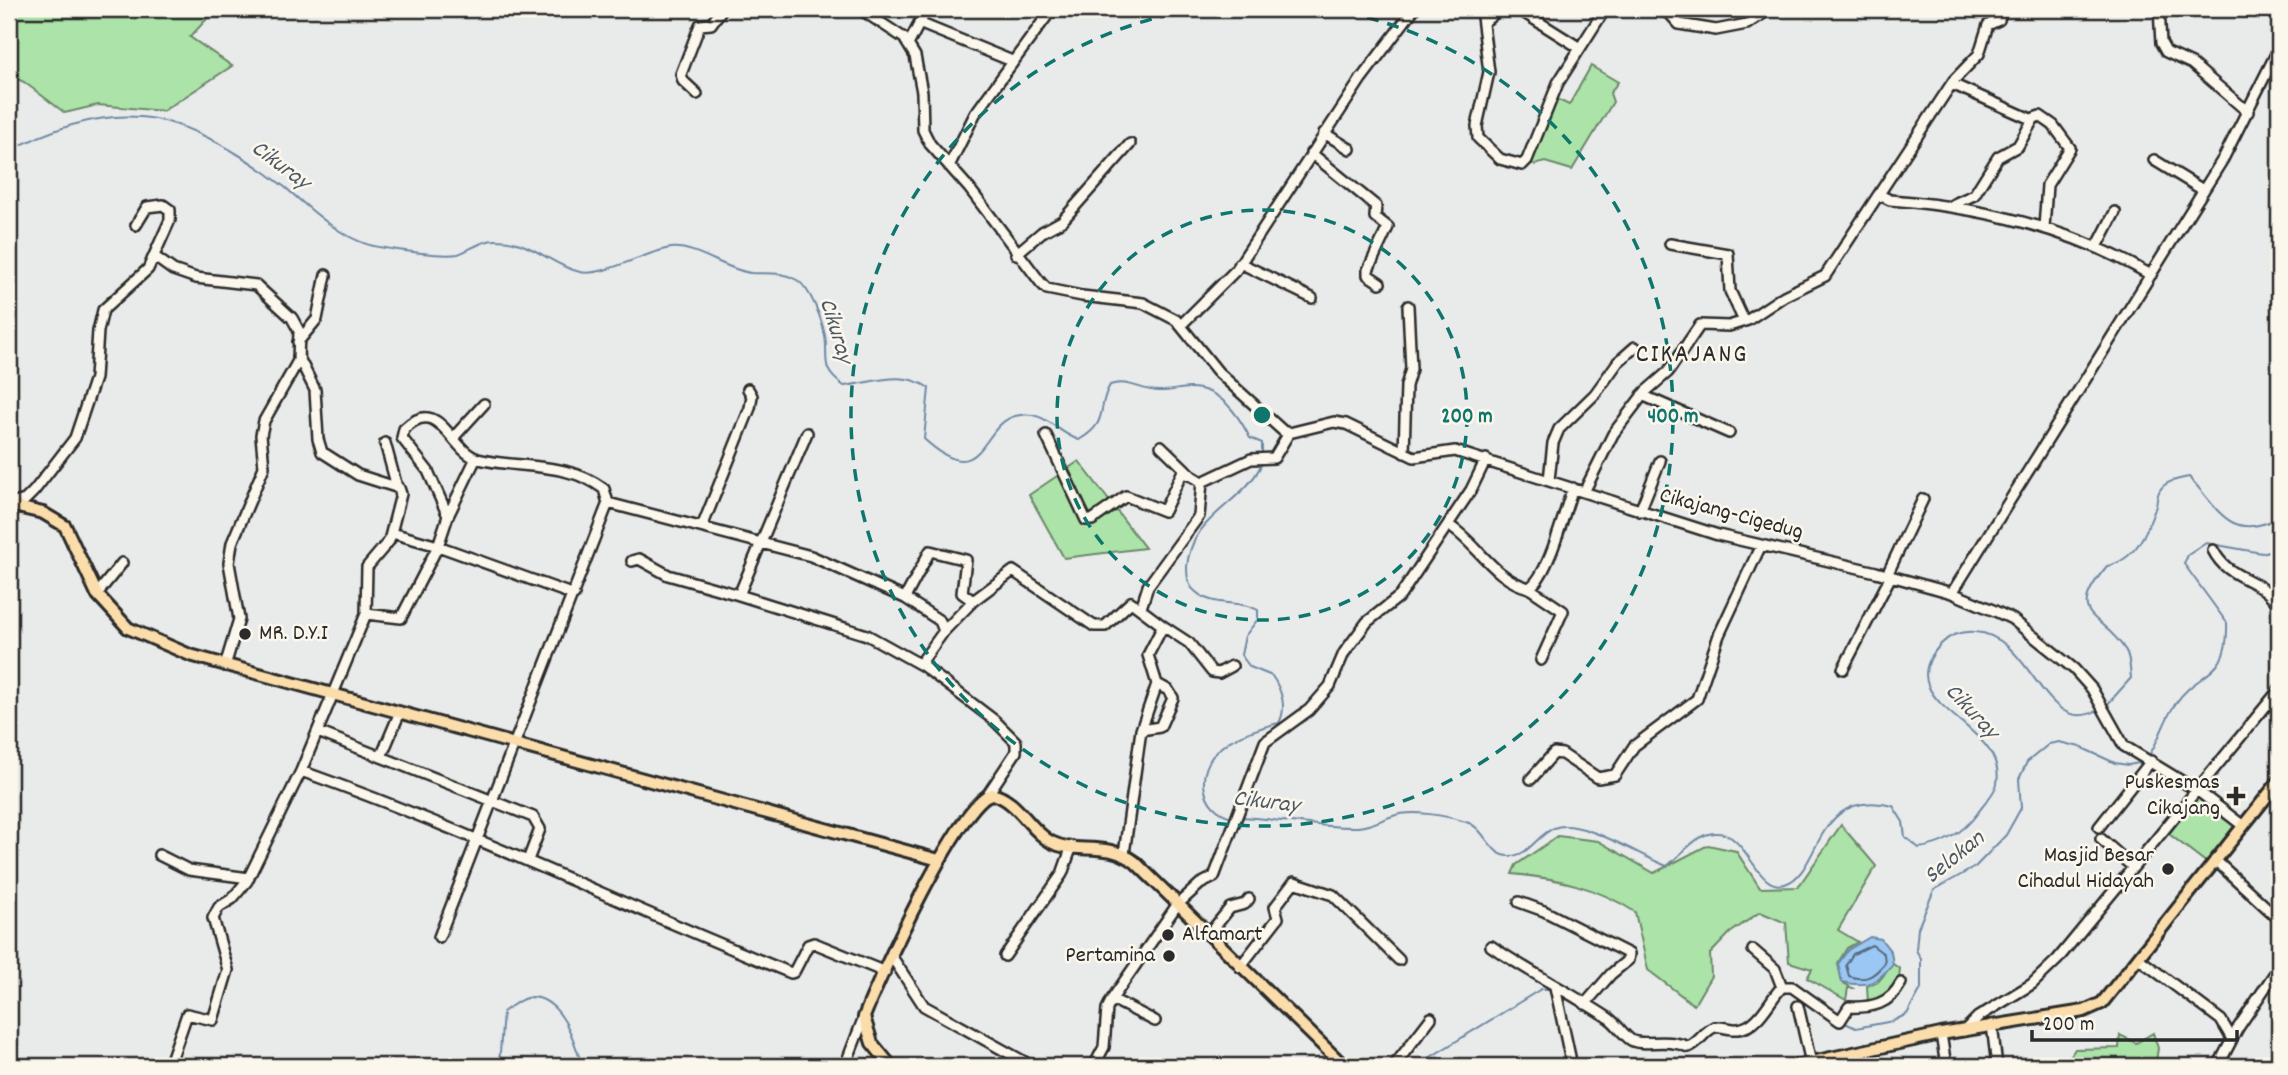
<svg xmlns="http://www.w3.org/2000/svg" width="2288" height="1075" font-family="Dekko,sans-serif">
	<rect width="100%" height="100%" fill="#e9eaea"/>
	<filter id="ink" filterUnits="userSpaceOnUse"><feTurbulence type="fractalNoise" baseFrequency=".0143" numOctaves="2"/><feDisplacementMap in="SourceGraphic" scale="14" xChannelSelector="R" yChannelSelector="G"/><feConvolveMatrix kernelMatrix="1 2 1 2 8 2 1 2 1" color-interpolation-filters="sRGB"/></filter>
	<g filter="url(#ink)">
		<!-- green -->
		<path fill="#abe3a8" stroke="#6b876a" stroke-width="2" d="M 9,9 L 130,9 L 139,13 L 141,9 L 216,9 L 190,37 L 232,66 L 163,111 L 98,105 L 65,113 L 24,82 L 9,75 Z
			M 1591,66 L 1618,82 L 1610,93 L 1613,102 L 1572,170 L 1545,162 L 1534,165 L 1530,162 L 1552,97 L 1569,105 Z
			M 1079,461 L 1145,548 L 1064,558 L 1029,495 Z
			M 2198,796 L 2235,825 L 2207,863 L 2169,834 Z
			M 1841,825 L 1876,866 L 1838,930 L 1858,942 L 1847,948 L 1838,963 L 1842,982 L 1852,988 L 1848,988 L 1846,1000 L 1807,978 L 1812,969 L 1789,962 L 1786,923 L 1760,912 L 1730,933 L 1710,954 L 1711,976 L 1694,1005 L 1648,970 L 1635,912 C 1597,887 1557,878 1512,874 L 1516,865 L 1558,836 L 1598,841 L 1654,873 L 1708,845 L 1736,851 L 1760,888 L 1798,887 Z
			M 1893,964 L 1900,969 L 1898,987 L 1886,998 L 1868,1003 L 1867,986 L 1878,982 Z
			M 2153,1033 L 2158,1048 L 2156,1061 L 2147,1066 L 2072,1066 L 2074,1063 L 2069,1058 L 2075,1049 L 2119,1048 L 2120,1035 L 2136,1043 Z"/>
		<!-- water -->
		<path fill="#9ac7f4" stroke="#6e89a4" stroke-width="2" d="M 1870,937 L 1881,939 L 1891,952 L 1893,964 C 1877,983 1868,988 1842,982 L 1838,964 L 1848,950 Z"/>
		<g fill="none" stroke-linecap="round" stroke-linejoin="round">
			<!-- shore -->
			<path stroke="#57697b" stroke-width="2" d="M 1872,945 L 1884,954 L 1885,963 C 1874,976 1866,982 1849,976 L 1846,965 L 1853,954 Z"/>
			<!-- stream -->
			<path stroke="#6e89a4" stroke-width="2" d="M 9,151 C 47,131 96,113 141,117 C 190,121 248,158 286,188 C 311,210 345,242 379,247 C 396,250 442,257 458,254 C 470,250 484,239 497,240 C 531,240 552,266 580,272 C 604,277 644,252 671,248 C 695,245 728,271 751,273 C 768,274 781,271 797,280 C 811,289 822,320 825,336 C 829,361 819,368 844,386 C 873,383 902,369 929,388 L 924,439 C 984,494 980,425 1015,416 C 1044,408 1055,432 1079,440 C 1110,422 1096,409 1110,385 C 1127,379 1140,390 1158,391 C 1168,392 1179,388 1190,388 C 1220,388 1238,414 1250,438 L 1262,443 L 1262,454
				M 2106,706 L 2131,678 C 2130,670 2130,658 2126,651 C 2102,611 2062,620 2107,566 C 2136,560 2147,532 2156,506 C 2157,501 2157,494 2160,490 C 2165,481 2179,479 2189,477 C 2217,506 2228,542 2276,519 L 2279,511
				M 2148,757 C 2160,740 2164,719 2176,703 C 2199,669 2229,680 2227,623 L 2184,564 L 2188,555 L 2206,543 L 2262,553 L 2279,548
				M 1232,817 C 1200,809 1195,771 1219,749 C 1233,736 1261,727 1279,723 C 1287,708 1282,690 1272,676 L 1250,667 L 1241,655 L 1245,636 L 1258,619 L 1258,610 C 1239,599 1214,608 1196,592 C 1188,586 1187,577 1187,567 C 1191,514 1245,504 1262,463
				M 1241,817 C 1280,819 1319,828 1358,827 C 1372,826 1380,820 1393,816 C 1412,809 1447,816 1466,822 C 1485,827 1490,857 1510,856 C 1529,856 1537,835 1554,828 C 1580,817 1640,856 1667,866 C 1679,857 1692,840 1705,835 C 1748,820 1752,893 1785,884 C 1821,874 1813,787 1893,806 L 1903,822 L 1905,837 L 1919,848 C 1942,845 1963,833 1977,814 C 1983,805 1996,792 1997,783 C 2008,723 1884,705 1941,644 C 1950,635 1962,631 1975,632 C 2033,635 2044,740 2098,710
				M 1843,1022 L 1856,1028 L 1893,1021 L 1907,1014 L 1921,989 L 1921,959 L 1916,950 L 1918,928 L 1934,890 L 1975,867 L 2006,835 L 2021,808 L 2019,779 L 2027,762 L 2049,744 L 2059,742 L 2080,747 L 2115,763 L 2128,765 L 2145,762
				M 9,1055 L 19,1066
				M 499,1066 L 503,1012 C 512,1006 522,997 533,997 C 563,1000 575,1043 582,1066
				M 1416,1066 L 1541,989 L 1550,989"/>
			<defs>
				<path id="minor" d="M 860,9 L 904,38 L 915,56 L 922,92 L 923,130 L 930,144 L 969,188 L 1041,283 L 1047,289 L 1082,296 L 1143,303 L 1176,320 L 1218,372 L 1283,431 L 1289,433 L 1334,422 L 1346,424 L 1414,457 L 1455,451 L 1718,535 L 1876,572 L 1952,593 L 1995,611 L 2012,619 L 2074,669 L 2092,689 L 2124,746 L 2198,791 L 2242,825
					M 1481,9 L 1489,72 L 1477,126 L 1478,138 L 1500,159 L 1522,165 L 1527,160 L 1558,83 L 1605,9
					M 1518,9 L 1580,48
					M 1656,9 L 1670,14 L 1679,24 L 1716,30 L 1747,24 L 1770,9
					M 2159,9 L 2161,43 L 2166,52 L 2192,64 L 2248,112
					M 1484,22 L 1500,9
					M 919,23 L 1012,61
					M 908,45 L 927,9
					M 1952,84 L 2033,120
					M 697,94 L 683,81 L 681,74 L 700,25 L 711,24 L 722,9
					M 1324,133 L 1350,149
					M 1311,153 L 1376,206 L 1375,217 L 1388,227 L 1368,270 L 1368,275 L 1380,283
					M 2154,160 L 2203,190
					M 949,166 L 975,114 L 1052,9
					M 1880,195 L 1890,200 C 1981,207 2071,228 2151,275
					M 1954,204 L 1974,195 L 1998,157 L 2018,146 L 2034,118 L 2040,116 L 2053,125 L 2070,148 L 2047,185 L 2044,228
					M 1670,244 L 1728,254 L 1730,291 L 1744,321
					M 2097,247 L 2115,212
					M 1016,254 L 1042,232 L 1062,221 L 1130,144
					M 155,257 L 173,270 L 196,278 L 256,285 L 292,318 L 299,331 L 298,361 L 264,421 L 261,435 L 264,467 L 232,543 L 229,563 L 239,619 L 225,666
					M 1240,263 L 1312,298
					M 1182,324 L 1236,270 L 1361,79 L 1414,9
					M 298,342 L 317,319 L 326,275
					M 1642,395 L 1729,433
					M 807,433 L 739,595 L 867,635 L 923,666
					M 1046,435 L 1086,520 L 1092,520 L 1126,496 L 1164,511 L 1182,473 L 1192,476
					M 453,438 L 484,404
					M 385,443 L 397,487
					M 1161,446 L 1192,476 L 1202,482 L 1251,459 L 1274,458 L 1289,433
					M 1404,453 L 1406,386 L 1411,369 L 1408,306
					M 1549,480 L 1553,443 L 1559,429 L 1595,394 L 1618,362 L 1635,347
					M 1584,492 L 1613,434 L 1645,392 L 1668,372 L 1700,325 L 1729,326 L 1748,320 L 1784,296 L 1825,276 L 1954,80 L 1979,54 L 1988,25 L 1999,20 L 2002,9
					M 10,504 L 25,500 L 34,491 L 75,438 L 95,378 L 98,331 L 103,310 L 148,269 L 170,220 L 170,210 L 163,205 L 147,207 L 136,225
					M 1640,511 L 1660,461
					M 448,516 L 476,458
					M 1448,525 C 1477,542 1493,579 1529,588 C 1549,576 1564,511 1573,488
					M 702,527 L 750,408 L 752,396 L 748,389
					M 392,533 L 438,546 L 574,595
					M 2213,550 C 2229,582 2261,576 2279,606
					M 632,561 L 639,559 L 668,575 L 739,595
					M 1887,575 L 1923,499
					M 1529,588 L 1563,611 L 1541,660
					M 1952,593 L 2223,159 L 2279,48
					M 97,594 L 122,563
					M 905,598 L 930,551 L 966,560 L 962,593 L 973,601
					M 1141,608 L 1148,586 L 1199,516 L 1202,482
					M 366,614 L 401,618 L 438,546 L 448,516 L 428,471 L 402,438 L 404,429 C 440,394 450,451 478,459 C 519,469 568,461 604,489 L 608,503
					M 1163,626 L 1189,643 L 1212,672 L 1219,673 L 1232,666
					M 944,631 L 973,601 L 1013,571 L 1094,626 L 1105,626 L 1131,602 L 1163,626 L 1148,655 L 1157,684 L 1141,730 L 1124,854
					M 1843,669 L 1891,576
					M 1141,730 L 1160,727 L 1173,698 L 1168,690 L 1157,684
					M 318,732 L 533,817 L 540,829 L 528,860
					M 381,757 L 400,712
					M 301,771 C 468,830 627,907 791,973 L 794,972 L 808,945 L 814,943 L 885,972
					M 1531,779 L 1554,753 L 1562,754 L 1598,778 L 1615,775 L 1634,746 L 1697,699 L 1719,635 L 1761,545
					M 2099,827 L 2151,761
					M 2101,839 L 2133,867
					M 159,855 L 189,870 L 249,878
					M 2215,860 L 2279,919
					M 1519,902 L 1544,911 L 1629,954 L 1628,960 L 1611,974 L 1585,1004
					M 1208,935 L 1230,908 L 1245,904 L 1249,899
					M 439,937 L 608,503 L 811,556 L 905,598 L 940,621 L 944,631 L 923,660 L 923,666 L 994,720 L 1016,742 L 1016,752 L 988,794
					M 1491,946 C 1529,972 1569,992 1607,1017 C 1617,1023 1622,1034 1631,1040 C 1642,1047 1667,1037 1688,1047 C 1700,1043 1704,1030 1715,1027 C 1722,1026 1731,1030 1738,1029 C 1759,1027 1769,1000 1782,987 L 1792,987 L 1840,1021 L 1849,1007 C 1872,1008 1890,1004 1901,983
					M 1753,950 L 1775,969 L 1782,987
					M 1005,956 L 1062,874 L 1072,846
					M 892,957 L 924,1006 L 1032,1066
					M 2138,958 L 2221,1020 L 2232,1039
					M 1240,967 L 1278,918 L 1275,907 L 1294,882 L 1333,895 L 1399,960
					M 1555,987 L 1572,1066
					M 1112,999 L 1155,1021
					M 1798,1006 L 1811,1063
					M 1992,1025 L 1997,1066
					M 1964,1031 L 1978,1017 L 2032,984 L 2057,960 L 2279,690
					M 1941,1034 L 1946,1066
					M 169,1066 L 187,1014 L 213,1020 L 228,970 L 213,918 L 219,907 L 232,899 L 247,881 L 301,771 L 366,614 L 367,567 L 389,541 L 401,494 L 399,488 L 358,475 L 322,452 L 318,439 L 315,390 L 298,356
					M 845,1066 L 864,1017
					M 1094,1066 L 1104,1047 L 1107,1009 L 1112,999 L 1177,905 L 1200,884 L 1214,877 L 1265,742 L 1309,710 L 1330,686 L 1344,653 L 1367,622 L 1400,596 L 1471,490 L 1486,459
					M 1394,1066 L 1431,1018
					M 2218,1066 L 2238,1028 L 2279,967"/>
				<path id="major" d="M 9,505 L 43,513 L 65,526 L 97,594 L 128,628 L 190,655 L 939,860
					M 891,1066 L 872,1043 L 864,1017 C 877,982 962,797 992,794 C 1018,800 1029,830 1051,842 C 1076,855 1106,840 1135,862 L 1344,1066
					M 1794,1066 L 1941,1034 L 2084,1011 L 2102,1003 L 2279,781"/>
			</defs>
			<!-- minor casing -->
			<use href="#minor" stroke="#2b2b2b" stroke-width="14"/>
			<!-- major casing -->
			<use href="#major" stroke="#2b2b2b" stroke-width="16"/>
			<!-- minor -->
			<use href="#minor" stroke="#fbf7ec" stroke-width="9"/>
			<!-- major -->
			<use href="#major" stroke="#fbddab" stroke-width="10"/>
		</g>
	</g>
	<!-- distance rings -->
	<g fill="none" stroke="#0f766e" stroke-width="3.5" stroke-dasharray="12 9">
		<circle cx="1262" cy="415" r="205"/>
		<path d="M1326 9A411 411 0 1 1 1198 9"/>
	</g>
	<!-- markers -->
	<g fill="#2b2b2b" stroke="#fbf7ec" stroke-width="2.5">
		<circle cx="245" cy="634" r="7"/>
		<path d="M2232.5 785.5h7v7h7v7h-7v7h-7v-7h-7v-7h7z"/>
		<circle cx="2168" cy="869" r="7"/>
		<circle cx="1168" cy="935" r="7"/>
		<circle cx="1169" cy="956" r="7"/>
	</g>
	<g text-anchor="middle" dominant-baseline="central" stroke-width="5" stroke-linejoin="round" paint-order="stroke">
		<!-- street labels -->
		<g font-size="23" fill="#2b2b2b" stroke="#fbf7ec">
			<text transform="translate(1731 515) rotate(15)">Cikajang-Cigedug</text>
		</g>
		<!-- poi labels -->
		<g font-size="23" fill="#2b2b2b" stroke="#fbf7ec" text-anchor="end">
			<text x="259" y="634" text-anchor="start">MR. D.Y.I</text>
			<text x="2220" y="783">Puskesmas<tspan x="2220" dy="26">Cikajang</tspan></text>
			<text x="2154" y="856">Masjid Besar<tspan x="2154" dy="26">Cihadul Hidayah</tspan></text>
			<text x="1182" y="935" text-anchor="start">Alfamart</text>
			<text x="1155" y="956">Pertamina</text>
		</g>
		<!-- water labels -->
		<g font-size="24" font-style="italic" fill="#4c5a67" stroke="#fbf7ec">
			<text transform="translate(280 166) rotate(37)">Cikuray</text>
			<text transform="translate(835 331) rotate(73)">Cikuray</text>
			<text transform="translate(1971 712) rotate(47)">Cikuray</text>
			<text transform="translate(1266 803) rotate(7)">Cikuray</text>
			<text transform="translate(1955 858) rotate(-39)">Selokan</text>
		</g>
		<!-- quarter labels -->
		<g font-size="26" letter-spacing="2" fill="#2b2b2b" stroke="#fbf7ec">
			<text x="1692" y="355">CIKAJANG</text>
		</g>
	</g>
	<circle cx="1262" cy="415" r="10" fill="#0f766e" stroke="#fbf7ec" stroke-width="3.5"/>
	<g font-size="21" text-anchor="middle" font-weight="bold" fill="#0f766e" stroke="#fbf7ec" stroke-width="5" stroke-linejoin="round" paint-order="stroke">
		<text x="1467" y="422">200 m</text>
		<text x="1673" y="422">400 m</text>
	</g>
	<!-- margin -->
	<rect width="2288" height="1075" fill="none" stroke="#fbf7ec" stroke-width="35"/>
	<rect x="18" y="18" width="2253" height="1040" fill="none" stroke="#2b2b2b" stroke-width="2.5" filter="url(#ink)"/>
	<!-- scale -->
	<path d="M2032 1030v10h205v-10" fill="none" stroke="#2b2b2b" stroke-width="3.5"/>
	<text x="2043" y="1030" font-size="21" fill="#2b2b2b" stroke="#fbf7ec" stroke-width="5" paint-order="stroke">200 m</text>
</svg>
